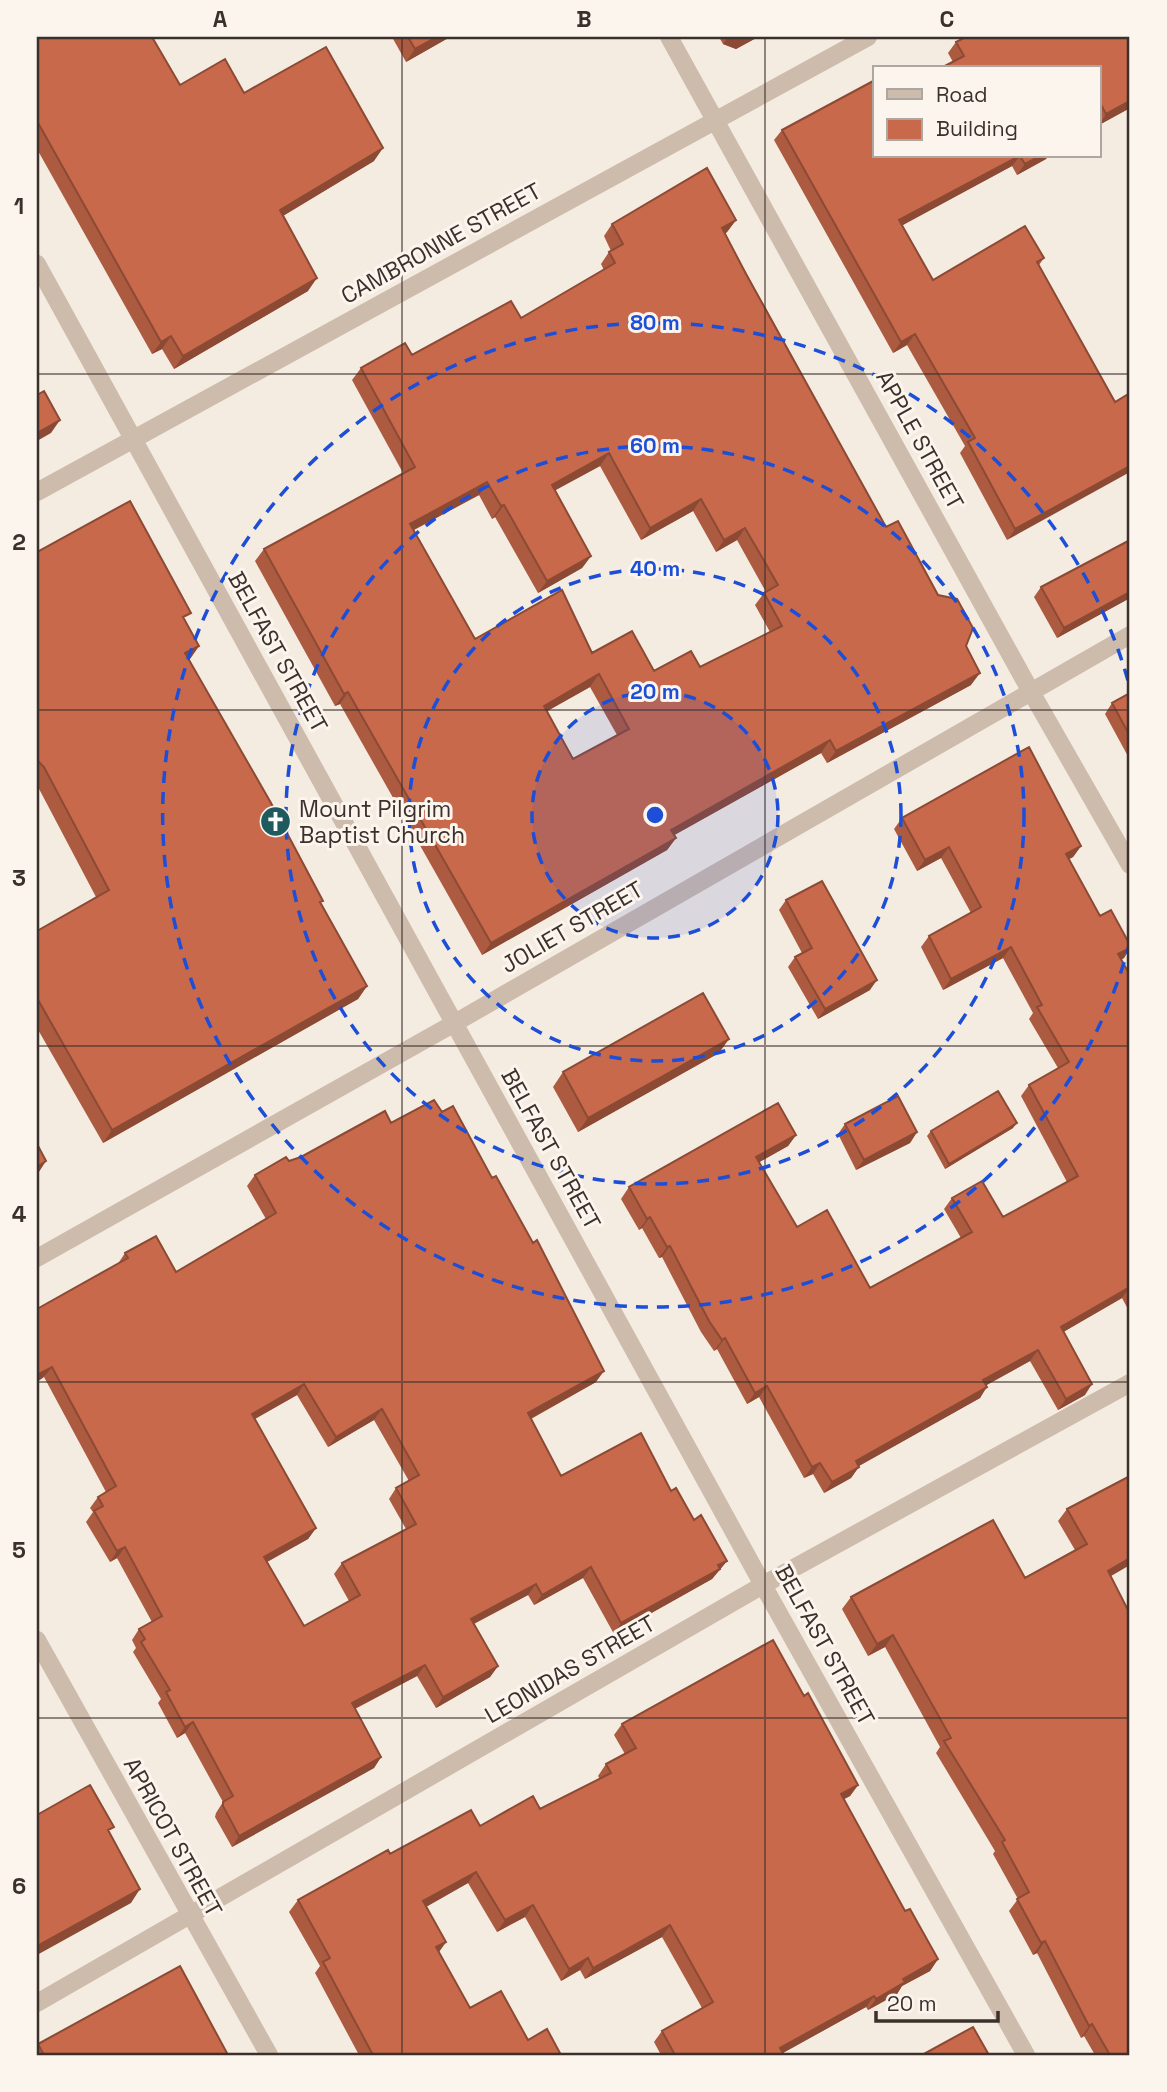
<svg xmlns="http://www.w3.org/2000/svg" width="1167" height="2092" font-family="'Space Grotesk',sans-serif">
	<rect width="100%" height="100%" fill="#f4ebe1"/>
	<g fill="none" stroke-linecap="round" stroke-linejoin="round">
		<!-- minor -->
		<path stroke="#cdbbac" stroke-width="18" d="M 669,37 L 1030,690 L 1130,865
			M 37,264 L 763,1585 L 1026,2055
			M 37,492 L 868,37
			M 37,1258 L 453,1024 L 1130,635
			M 37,1640 L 269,2055
			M 37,2003 L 763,1585 L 1130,1383"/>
	</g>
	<!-- wall -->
	<path fill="#ac5a40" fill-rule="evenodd" d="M 37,37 L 180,85 L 244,93 L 374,161 L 283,216 L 308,291 L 174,369 L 162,349 L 152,354 L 37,149 Z
		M 392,37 L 450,37 L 406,62 Z
		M 719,37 L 758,37 L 736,49 L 723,44 Z
		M 1130,37 L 1130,108 L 1099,125 L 1099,68 L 953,62 L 948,53 L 956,42 Z
		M 782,130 L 875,156 L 1048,156 L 1046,159 L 1017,175 L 1012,166 L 902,225 L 933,280 L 1044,258 L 1039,265 L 1115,402 L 1007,540 L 960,453 L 965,446 L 907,345 L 893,353 L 774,140 Z
		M 736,220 L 727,232 L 725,234 L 886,527 L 966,646 L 971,685 L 827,763 L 821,753 L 674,835 L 676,838 L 667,850 L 482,955 L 340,704 L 335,706 L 255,561 L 264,549 L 403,473 L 352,380 L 361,368 L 412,355 L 521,318 L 604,270 L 601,264 L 609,252 L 611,251 L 604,236 L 612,224 ZM 600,466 L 641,540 L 693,511 L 716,552 L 737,540 L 766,592 L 764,593 L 755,605 L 770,632 L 700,667 L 654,671 L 592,653 L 475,639 L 414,530 L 479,495 L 492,519 L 495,517 L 538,593 L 582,568 L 591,556 L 555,490 ZM 590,687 L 617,735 L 573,759 L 547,711 Z
		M 1130,540 L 1130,598 L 1057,638 L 1034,597 L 1041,587 Z
		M 37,552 L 185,621 L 199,646 L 189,660 L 321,904 L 367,986 L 358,999 L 103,1143 L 37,1028 L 37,931 L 96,897 L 37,785 Z
		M 1130,693 L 1130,760 L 1105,714 L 1112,703 Z
		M 902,818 L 1081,846 L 1073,857 L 1069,859 L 1100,916 L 1130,948 L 1124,958 L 1121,960 L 1130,975 L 1130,1313 L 1122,1298 L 1063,1332 L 1085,1395 L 1058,1410 L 1030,1361 L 986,1385 L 980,1398 L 859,1466 L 851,1478 L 824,1493 L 813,1474 L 804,1478 L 759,1397 L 747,1404 L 717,1349 L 714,1351 L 701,1332 L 662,1257 L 659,1258 L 642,1228 L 639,1230 L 621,1199 L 629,1187 L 796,1135 L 788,1146 L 759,1162 L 797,1227 L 870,1288 L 961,1238 L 944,1209 L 952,1198 L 1003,1217 L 1067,1182 L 1021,1096 L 1029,1085 L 1058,1068 L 1029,1019 L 1033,1013 L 1003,958 L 943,990 L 921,947 L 929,936 L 971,913 L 941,858 L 917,871 L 894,829 Z
		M 786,900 L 870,990 L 818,1019 L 788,967 L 795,957 L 802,953 L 779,910 Z
		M 719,1053 L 578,1132 L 553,1087 L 563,1072 Z
		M 391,1123 L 596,1382 L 531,1419 L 561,1476 L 671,1491 L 727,1561 L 712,1579 L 614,1634 L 583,1578 L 534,1605 L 528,1595 L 474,1624 L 498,1666 L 490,1677 L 436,1708 L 417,1676 L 355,1709 L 381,1757 L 374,1768 L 232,1847 L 215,1817 L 216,1813 L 223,1802 L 185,1733 L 177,1738 L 158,1703 L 161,1699 L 133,1652 L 136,1648 L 132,1640 L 139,1629 L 152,1622 L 117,1558 L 110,1562 L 86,1522 L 93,1512 L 90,1508 L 98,1497 L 106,1492 L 44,1377 L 125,1253 L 176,1272 L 266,1219 L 247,1186 L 255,1175 ZM 297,1395 L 328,1447 L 374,1420 L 409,1481 L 396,1488 L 389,1499 L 406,1529 L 342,1563 L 334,1574 L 349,1601 L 304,1626 L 267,1562 L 308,1539 L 316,1528 L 255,1419 Z
		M 845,1124 L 917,1132 L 910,1143 L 856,1170 L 838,1134 Z
		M 1013,1128 L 945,1169 L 927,1136 L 931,1131 Z
		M 1067,1509 L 1111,1576 L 1130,2055 L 1095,2055 L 1084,2036 L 1081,2038 L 1037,1953 L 1033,1955 L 1009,1911 L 1018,1899 L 993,1854 L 995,1851 L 936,1753 L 940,1747 L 885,1647 L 868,1656 L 842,1609 L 851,1597 L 1025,1578 L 1075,1550 L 1058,1521 Z
		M 804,1696 L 858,1785 L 850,1796 L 844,1799 L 905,1911 L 938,1959 L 930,1971 L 902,1986 L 897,1994 L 868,2010 L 866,2007 L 783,2053 L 784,2055 L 661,2055 L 654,2042 L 662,2031 L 702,2008 L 662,1937 L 585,1979 L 580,1970 L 561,1981 L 525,1917 L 497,1932 L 468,1883 L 426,1907 L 446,1942 L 439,1952 L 470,2008 L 528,2040 L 561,2055 L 359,2055 L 315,1973 L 320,1966 L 289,1912 L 298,1900 L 390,1854 L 480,1826 L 540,1809 L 600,1779 L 598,1776 L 606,1764 L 625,1754 L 614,1735 L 622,1724 Z
		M 38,2044 L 228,2055 L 37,2055 L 37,2046 Z"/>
	<!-- shaded-wall -->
	<path fill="#8c4a34" d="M 437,37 L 450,37 L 406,62 L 415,49 Z
		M 728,37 L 758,37 L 736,49 L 723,44 Z
		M 1130,101 L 1130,108 L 1099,125 L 1106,114 Z
		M 383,148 L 374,161 L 271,223 L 280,210 Z
		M 1020,156 L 1012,166 L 892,231 L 899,220 Z
		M 1040,156 L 1048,156 L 1046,159 L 1017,175 L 1025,164 Z
		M 736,220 L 727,232 L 713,240 L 722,228 Z
		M 317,278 L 308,291 L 174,369 L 183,356 Z
		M 915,334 L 907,345 L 893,353 L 901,342 Z
		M 171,336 L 162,349 L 152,354 L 161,342 Z
		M 60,420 L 51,433 L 37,441 L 37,433 Z
		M 609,453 L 600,466 L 543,497 L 552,485 Z
		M 1130,466 L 1130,472 L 1007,540 L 1015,529 Z
		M 487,482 L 479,495 L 402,536 L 410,524 Z
		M 701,499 L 693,511 L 641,540 L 650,528 Z
		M 504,505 L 495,517 L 492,519 L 501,506 Z
		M 745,528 L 737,540 L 716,552 L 724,540 Z
		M 591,556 L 582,568 L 538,593 L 547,581 Z
		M 1130,592 L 1130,598 L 1057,638 L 1064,628 Z
		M 199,646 L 190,659 L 176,666 L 185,653 Z
		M 980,673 L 971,685 L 827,763 L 836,751 Z
		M 599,674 L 590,687 L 535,718 L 544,706 Z
		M 348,692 L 340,704 L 335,706 L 344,694 Z
		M 830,740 L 821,753 L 662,842 L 671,830 Z
		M 676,838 L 667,850 L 482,955 L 491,943 Z
		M 1081,846 L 1073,857 L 1058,865 L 1066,854 Z
		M 949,847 L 941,858 L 917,871 L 925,860 Z
		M 1011,947 L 1003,958 L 943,990 L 951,979 Z
		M 1130,948 L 1124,958 L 1110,965 L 1118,954 Z
		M 877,980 L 870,990 L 818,1019 L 825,1009 Z
		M 367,986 L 358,999 L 103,1143 L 112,1130 Z
		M 729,1039 L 719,1053 L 578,1132 L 588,1118 Z
		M 1017,1123 L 1013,1128 L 945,1169 L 949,1164 Z
		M 917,1132 L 910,1143 L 856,1170 L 864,1160 Z
		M 796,1135 L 788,1146 L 749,1168 L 756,1157 Z
		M 46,1161 L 37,1175 L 37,1167 Z
		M 650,1217 L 642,1228 L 639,1230 L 647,1219 Z
		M 670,1246 L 662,1257 L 659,1258 L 667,1247 Z
		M 1130,1287 L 1122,1298 L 1053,1338 L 1061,1327 Z
		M 725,1338 L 717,1349 L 714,1351 L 722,1340 Z
		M 1038,1350 L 1030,1361 L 976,1391 L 983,1380 Z
		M 52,1367 L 44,1377 L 37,1382 L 37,1375 Z
		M 604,1371 L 596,1382 L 521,1424 L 528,1413 Z
		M 304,1384 L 297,1395 L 244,1425 L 252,1414 Z
		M 1092,1384 L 1085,1395 L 1058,1410 L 1066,1399 Z
		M 767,1386 L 759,1397 L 747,1404 L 755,1393 Z
		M 987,1387 L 980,1398 L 848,1472 L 856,1461 Z
		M 382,1409 L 374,1420 L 328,1447 L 336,1437 Z
		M 820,1463 L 813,1474 L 804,1478 L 812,1467 Z
		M 859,1467 L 851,1478 L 824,1493 L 832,1482 Z
		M 316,1528 L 308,1539 L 256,1568 L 264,1557 Z
		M 125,1547 L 117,1558 L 110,1562 L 117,1551 Z
		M 1130,1558 L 1130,1565 L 1099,1583 L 1108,1571 Z
		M 727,1561 L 712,1579 L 614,1634 L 621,1623 Z
		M 591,1567 L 583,1578 L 534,1605 L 542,1595 Z
		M 536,1584 L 528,1595 L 463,1629 L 471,1619 Z
		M 893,1635 L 885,1647 L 868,1656 L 877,1644 Z
		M 425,1665 L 417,1676 L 344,1714 L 352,1703 Z
		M 498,1666 L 490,1677 L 436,1708 L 443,1697 Z
		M 193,1722 L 185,1733 L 177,1738 L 185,1727 Z
		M 381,1757 L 374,1768 L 232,1847 L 239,1836 Z
		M 858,1785 L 850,1796 L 833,1805 L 841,1794 Z
		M 476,1872 L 468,1883 L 415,1913 L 423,1901 Z
		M 140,1889 L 131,1903 L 37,1955 L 37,1946 Z
		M 533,1905 L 525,1917 L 497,1932 L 505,1920 Z
		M 670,1925 L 662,1937 L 585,1979 L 593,1968 Z
		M 1045,1941 L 1037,1953 L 1033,1955 L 1041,1943 Z
		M 446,1942 L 438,1953 L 436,1947 Z
		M 588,1958 L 580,1970 L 561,1981 L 569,1969 Z
		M 938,1959 L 930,1971 L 902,1986 L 897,1994 L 868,2010 L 876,1999 L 903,1979 Z
		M 874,1996 L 866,2007 L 779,2055 L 780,2048 Z
		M 1092,2024 L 1084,2036 L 1081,2038 L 1089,2026 Z"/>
	<!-- building -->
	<path fill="#c8694b" stroke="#8c4a34" stroke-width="2" fill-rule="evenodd" d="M 37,37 L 152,37 L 180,85 L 225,59 L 244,93 L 326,47 L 383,148 L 280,210 L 317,278 L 183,356 L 171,336 L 161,342 L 37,121 Z
		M 408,37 L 437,37 L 415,49 Z
		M 966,37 L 1130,37 L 1130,101 L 1106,114 L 1099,101 L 1099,68 L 941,68 L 964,56 L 956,42 Z
		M 875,80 L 875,156 L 1019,156 L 899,220 L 933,280 L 1025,226 L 1044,258 L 1037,262 L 1115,402 L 1130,393 L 1130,466 L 1015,529 L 968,442 L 975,438 L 915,334 L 901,342 L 782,130 Z
		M 1020,156 L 1040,156 L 1025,164 Z
		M 707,168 L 736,220 L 722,228 L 746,274 L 886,527 L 898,521 L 938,595 L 957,599 L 973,628 L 966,646 L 980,673 L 836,751 L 830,740 L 671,830 L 676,838 L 491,943 L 348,692 L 344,694 L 264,549 L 415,467 L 361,368 L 405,343 L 412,355 L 511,301 L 521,318 L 615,263 L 609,252 L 623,244 L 612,224 ZM 609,453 L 650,528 L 701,499 L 724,540 L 745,528 L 778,585 L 764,593 L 782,626 L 700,667 L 691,651 L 654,671 L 632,631 L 592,653 L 562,590 L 475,639 L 410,524 L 487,482 L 501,506 L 504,505 L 547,581 L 591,556 L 552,485 ZM 599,674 L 629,729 L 573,759 L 544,706 Z
		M 44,391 L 60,420 L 37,433 L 37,395 Z
		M 130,501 L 191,613 L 183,617 L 199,646 L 185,653 L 271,803 L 323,901 L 320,902 L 367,986 L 112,1130 L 37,998 L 37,931 L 109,890 L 44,767 L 37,760 L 37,552 Z
		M 1130,540 L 1130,592 L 1064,628 L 1041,587 Z
		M 1130,693 L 1130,736 L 1112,703 Z
		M 1029,747 L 1081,846 L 1066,854 L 1100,916 L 1111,910 L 1130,945 L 1130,948 L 1118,954 L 1130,975 L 1130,1288 L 1130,1287 L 1061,1327 L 1092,1384 L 1066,1399 L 1038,1350 L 983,1380 L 987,1387 L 856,1461 L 859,1467 L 832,1482 L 820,1463 L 812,1467 L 767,1386 L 755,1393 L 725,1338 L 722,1340 L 709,1321 L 670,1246 L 667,1247 L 650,1217 L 647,1219 L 629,1187 L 778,1103 L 796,1135 L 756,1157 L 797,1227 L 827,1210 L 870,1288 L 972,1232 L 952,1198 L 982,1181 L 1003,1217 L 1078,1176 L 1029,1085 L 1069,1062 L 1037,1007 L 1042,1005 L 1011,947 L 951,979 L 929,936 L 981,907 L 949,847 L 925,860 L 902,818 Z
		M 822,881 L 877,980 L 825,1009 L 795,957 L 812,948 L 786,900 Z
		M 703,993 L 729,1039 L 588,1118 L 563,1072 Z
		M 998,1091 L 1017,1123 L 949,1164 L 931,1131 Z
		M 898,1096 L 917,1132 L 864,1160 L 845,1124 Z
		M 434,1100 L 442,1112 L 453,1106 L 492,1178 L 496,1176 L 533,1243 L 537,1240 L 604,1371 L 528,1413 L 561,1476 L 641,1433 L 671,1491 L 676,1488 L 694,1520 L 701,1515 L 727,1561 L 718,1565 L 720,1569 L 621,1623 L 591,1567 L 542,1595 L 536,1584 L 471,1619 L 498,1666 L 443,1697 L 425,1665 L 352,1703 L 381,1757 L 239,1836 L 223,1806 L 223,1802 L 233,1796 L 193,1722 L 185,1727 L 166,1692 L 170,1690 L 141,1642 L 145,1639 L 139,1629 L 162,1616 L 125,1547 L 117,1551 L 94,1511 L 103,1506 L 98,1497 L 116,1486 L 52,1367 L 37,1375 L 37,1309 L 128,1258 L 125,1253 L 156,1236 L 176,1272 L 276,1213 L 255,1175 L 286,1157 L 289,1161 L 301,1157 L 385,1111 L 391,1123 ZM 304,1384 L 336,1437 L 382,1409 L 419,1475 L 396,1488 L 416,1524 L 342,1563 L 360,1595 L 304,1626 L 264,1557 L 316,1528 L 252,1414 Z
		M 37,1144 L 46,1161 L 37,1167 Z
		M 1130,1476 L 1130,1558 L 1108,1571 L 1130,1614 L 1130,2055 L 1110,2055 L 1092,2024 L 1089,2026 L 1045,1941 L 1041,1943 L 1017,1899 L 1029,1892 L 1002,1842 L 1005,1840 L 944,1741 L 951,1738 L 893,1635 L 877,1644 L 851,1597 L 993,1520 L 1025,1578 L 1087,1544 L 1067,1509 Z
		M 773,1640 L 804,1696 L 808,1693 L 858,1785 L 841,1794 L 905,1911 L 910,1909 L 938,1959 L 903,1979 L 905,1982 L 876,1999 L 874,1996 L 780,2048 L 784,2055 L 675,2055 L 662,2031 L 713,2002 L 670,1925 L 593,1968 L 588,1958 L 569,1969 L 533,1905 L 505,1920 L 476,1872 L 423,1901 L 446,1942 L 436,1947 L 470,2008 L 501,1991 L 528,2040 L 547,2029 L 561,2055 L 373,2055 L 323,1962 L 330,1958 L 298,1900 L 388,1850 L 390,1854 L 471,1810 L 480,1826 L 533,1796 L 540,1809 L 611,1773 L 606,1764 L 636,1748 L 622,1724 Z
		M 90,1785 L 114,1827 L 108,1830 L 140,1889 L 37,1946 L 37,1815 Z
		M 180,1966 L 228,2055 L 44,2055 L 38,2044 Z
		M 973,2027 L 989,2055 L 922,2055 Z"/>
	<!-- grid -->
	<path fill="none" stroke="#3b302b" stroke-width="2" stroke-opacity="0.55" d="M 402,37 L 402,2055M 765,37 L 765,2055M 37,374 L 1130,374M 37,710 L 1130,710M 37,1046 L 1130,1046M 37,1382 L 1130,1382M 37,1718 L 1130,1718"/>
	<!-- distance rings -->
	<circle cx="655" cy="815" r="123" fill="#1d4ed8" fill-opacity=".12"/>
	<g fill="none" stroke="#1d4ed8" stroke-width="3.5" stroke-dasharray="12 9">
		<circle cx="655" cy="815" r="123"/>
		<circle cx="655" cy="815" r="246"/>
		<circle cx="655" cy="815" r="369"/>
		<path d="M1130 942A492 492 0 1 1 1130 688"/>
	</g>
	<!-- icons -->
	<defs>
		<symbol id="church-disc" viewBox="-11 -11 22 22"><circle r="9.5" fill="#1f5a5e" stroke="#fbf5ee"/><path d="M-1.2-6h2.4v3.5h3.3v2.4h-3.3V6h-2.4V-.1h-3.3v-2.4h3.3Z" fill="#fff"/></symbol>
	</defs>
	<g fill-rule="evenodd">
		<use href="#church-disc" x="258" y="804" width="35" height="35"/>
	</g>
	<g text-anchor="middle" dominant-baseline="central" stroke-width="6" stroke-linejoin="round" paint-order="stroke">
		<!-- street labels -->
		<g font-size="23" fill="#3b302b" stroke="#fbf5ee">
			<text transform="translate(441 243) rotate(-29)">CAMBRONNE STREET</text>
			<text transform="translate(920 440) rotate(61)">APPLE STREET</text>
			<text transform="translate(278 652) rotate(61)">BELFAST STREET</text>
			<text transform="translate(572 927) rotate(-30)">JOLIET STREET</text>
			<text transform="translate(551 1149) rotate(61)">BELFAST STREET</text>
			<text transform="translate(825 1645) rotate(61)">BELFAST STREET</text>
			<text transform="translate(570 1669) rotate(-30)">LEONIDAS STREET</text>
			<text transform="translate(173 1837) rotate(61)">APRICOT STREET</text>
		</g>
		<!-- poi labels -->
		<g font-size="23" fill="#3b302b" stroke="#fbf5ee" text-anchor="start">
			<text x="299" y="809">Mount Pilgrim<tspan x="299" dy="26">Baptist Church</tspan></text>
		</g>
	</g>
	<circle cx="655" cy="815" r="10" fill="#1d4ed8" stroke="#fbf5ee" stroke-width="3.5"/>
	<g font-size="21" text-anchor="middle" font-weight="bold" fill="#1d4ed8" stroke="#fbf5ee" stroke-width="6" stroke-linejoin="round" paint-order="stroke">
		<text x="655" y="330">80 m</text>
		<text x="655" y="453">60 m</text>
		<text x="655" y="576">40 m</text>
		<text x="655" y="699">20 m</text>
	</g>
	<!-- border -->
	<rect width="1167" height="2092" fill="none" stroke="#fbf5ee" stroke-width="77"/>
	<!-- legend -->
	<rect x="873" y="66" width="228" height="91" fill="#fbf5ee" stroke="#aea6a0" stroke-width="2"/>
	<rect x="887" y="89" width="35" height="10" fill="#cdbbac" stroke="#aea6a0" stroke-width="2"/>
	<text x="936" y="102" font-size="21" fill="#3b302b">Road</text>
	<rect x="887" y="119" width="35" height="21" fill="#c8694b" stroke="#aea6a0" stroke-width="2"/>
	<text x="936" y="136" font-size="21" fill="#3b302b">Building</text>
	<!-- scale -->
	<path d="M876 2011v10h122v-10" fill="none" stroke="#3b302b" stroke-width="3.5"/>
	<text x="887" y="2011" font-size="21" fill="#3b302b" stroke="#fbf5ee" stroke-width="5" paint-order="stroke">20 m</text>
	<rect x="38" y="38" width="1090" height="2016" fill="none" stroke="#3b302b" stroke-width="2.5"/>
	<g font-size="23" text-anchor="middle" font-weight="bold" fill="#3b302b">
		<text x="220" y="27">A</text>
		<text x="584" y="27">B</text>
		<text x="947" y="27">C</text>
		<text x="19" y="214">1</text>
		<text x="19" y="550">2</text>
		<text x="19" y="886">3</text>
		<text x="19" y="1222">4</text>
		<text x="19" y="1558">5</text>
		<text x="19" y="1894">6</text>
	</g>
</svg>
